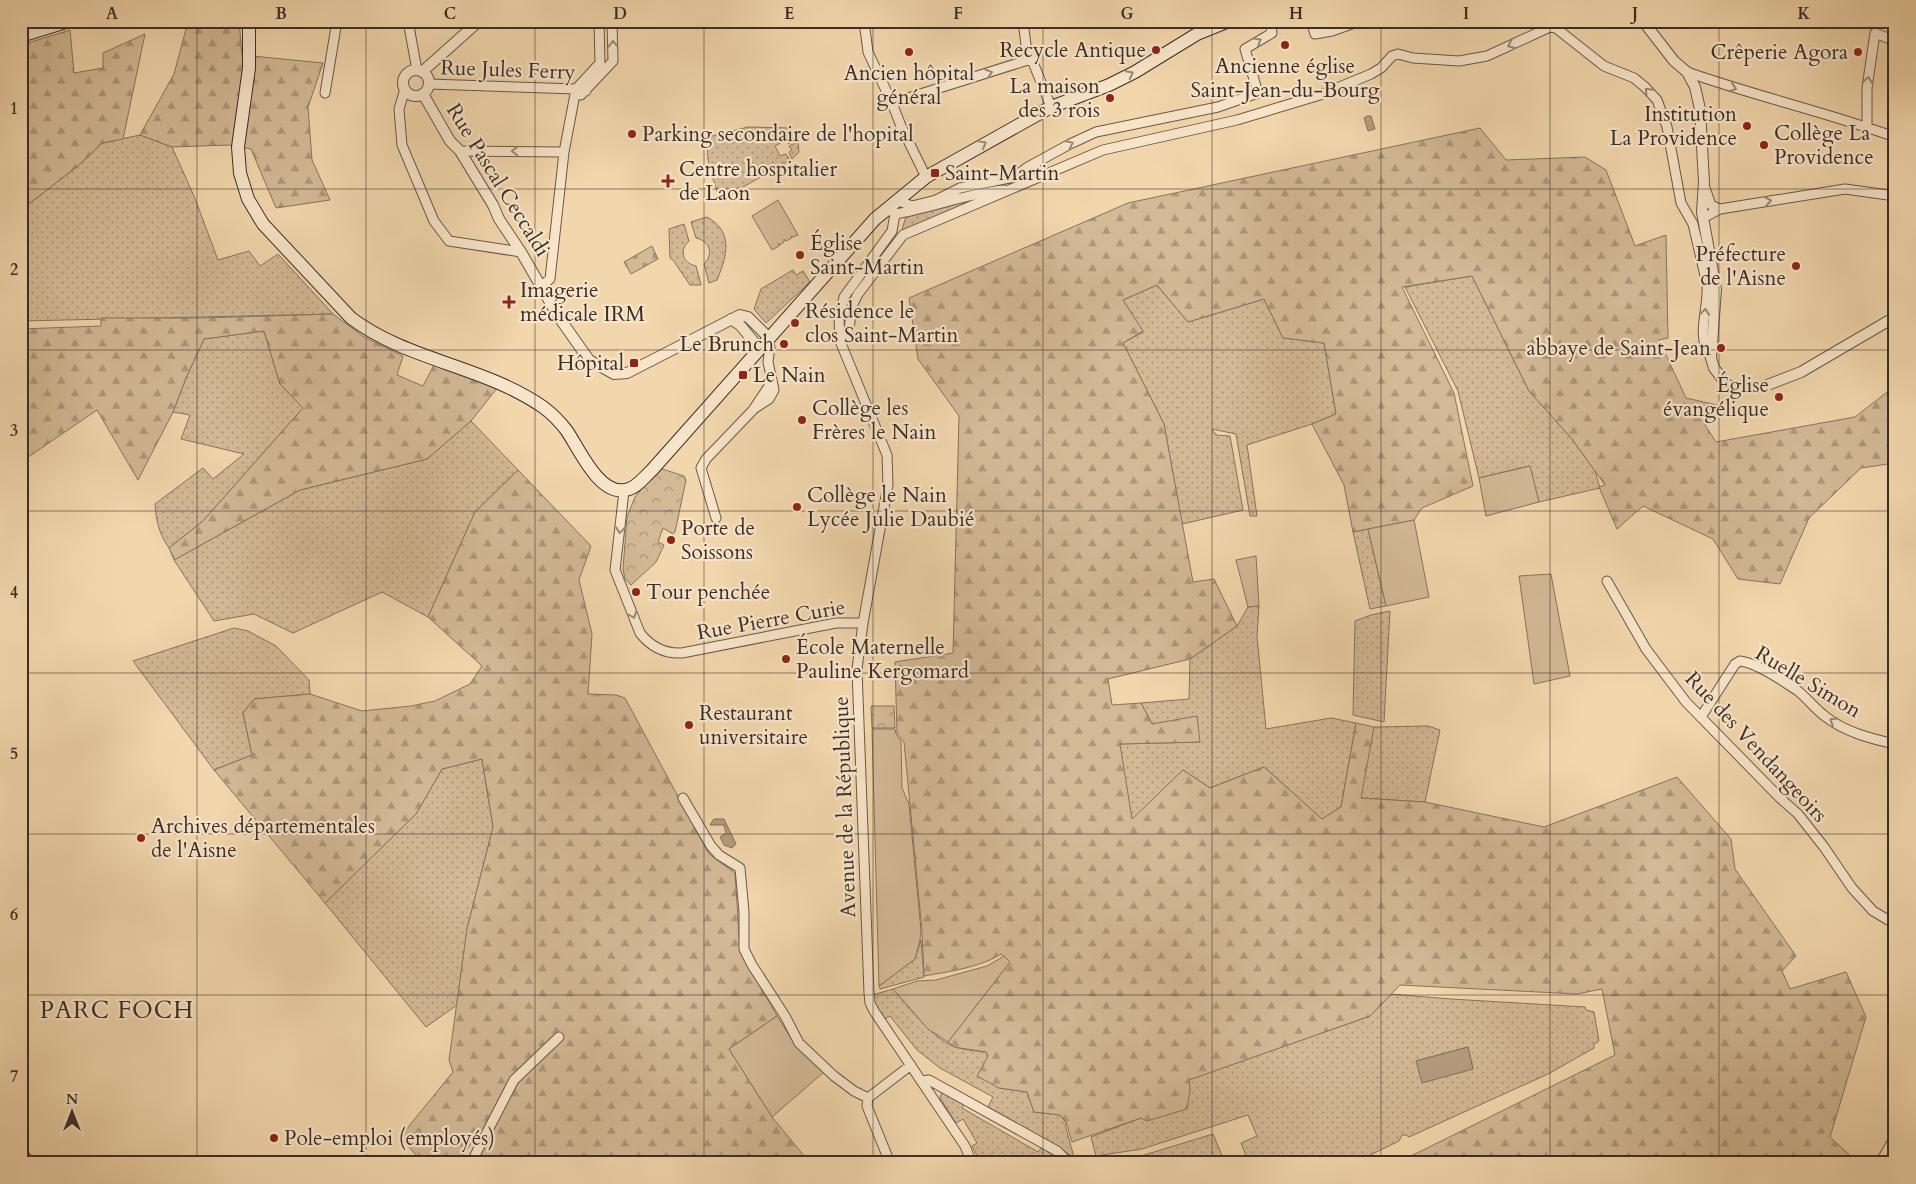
<svg xmlns="http://www.w3.org/2000/svg" width="1916" height="1184" font-family="Cardo,serif">
	<defs>
		<pattern id="grass-dots" width="8" height="8" patternUnits="userSpaceOnUse" patternTransform="scale(1.25)"><rect width="8" height="8" fill="#d3b996"/><path d="M2 2h.1M6 6h.1" fill="none" stroke="#ac977a" stroke-width="1.8" stroke-linecap="round"/></pattern>
		<pattern id="forest-firs" width="22" height="20" patternUnits="userSpaceOnUse" patternTransform="scale(1.25)"><rect width="22" height="20" fill="#d3b996"/><path d="M5 1l3.5 6h-7zM16 11l3.5 6h-7z" fill="#ac977a"/></pattern>
		<pattern id="cemetery-stones" width="16" height="16" patternUnits="userSpaceOnUse" patternTransform="scale(1.25)"><rect width="16" height="16" fill="#d3b996"/><path d="M2 7V4a2 2 0 0 1 4 0v3zM10 15v-3a2 2 0 0 1 4 0v3z" fill="#ac977a"/></pattern>
		<pattern id="park-crowns" width="20" height="18" patternUnits="userSpaceOnUse" patternTransform="scale(1.25)"><rect width="20" height="18" fill="#d3b996"/><path d="M2 6a3 3 0 1 1 6 0M12 15a3 3 0 1 1 6 0" fill="none" stroke="#ac977a"/></pattern>
	</defs>
	<rect width="100%" height="100%" fill="#f2d6ac"/>
	<filter id="stains"><feTurbulence type="fractalNoise" baseFrequency=".004" numOctaves="4"/><feColorMatrix values="0 0 0 0 .2 0 0 0 0 .09 0 0 0 0 .02 0 0 0 .5 -.17"/></filter>
	<radialGradient id="worn" r=".72"><stop offset=".6" stop-color="#630" stop-opacity="0"/><stop offset="1" stop-color="#630" stop-opacity=".3"/></radialGradient>
	<!-- grass -->
	<path fill="url(#grass-dots)" stroke="#877460" fill-rule="evenodd" d="M 748,127 L 789,128 L 797,140 L 788,144 L 786,140 L 775,146 L 780,156 L 786,154 L 790,160 L 724,198 L 718,194 C 713,178 701,150 712,136 Z
		M 140,135 L 172,147 L 194,196 L 218,260 L 249,251 L 260,266 L 278,254 L 333,314 L 21,321 L 21,210 L 79,165 L 102,143 Z
		M 798,142 L 799,152 L 792,159 L 789,152 L 792,150 L 789,146 Z
		M 989,193 L 990,196 L 905,232 L 902,230 L 906,216 Z
		M 707,217 C 734,232 727,256 717,280 L 709,283 L 704,264 C 714,254 710,241 696,238 L 691,222 Z
		M 684,224 L 689,241 C 679,250 682,263 696,266 L 701,285 L 690,285 L 673,260 L 670,258 L 669,229 Z
		M 793,270 L 796,275 L 803,271 L 810,282 L 766,323 L 754,309 L 761,289 Z
		M 1472,276 L 1529,391 L 1572,439 L 1595,471 L 1600,488 L 1539,502 L 1529,466 L 1479,478 L 1458,391 L 1405,287 Z
		M 1157,285 L 1188,322 L 1264,299 L 1283,338 L 1324,343 L 1336,414 L 1312,424 L 1247,445 L 1257,516 L 1250,516 L 1236,434 L 1212,429 L 1216,435 L 1230,436 L 1243,510 L 1182,524 L 1164,424 L 1123,343 L 1143,332 L 1123,300 Z
		M 264,331 L 280,384 L 303,408 L 203,521 L 169,548 C 159,534 156,520 155,504 L 203,468 L 213,479 L 244,454 L 181,439 L 190,415 L 173,412 L 186,378 L 204,339 Z
		M 471,421 L 518,470 L 475,512 L 428,617 L 382,592 L 293,633 L 254,614 L 214,621 L 174,560 L 300,490 L 427,459 Z
		M 1368,529 L 1386,606 L 1370,609 L 1353,532 Z
		M 1259,606 L 1257,636 L 1266,729 L 1331,718 L 1356,723 L 1341,807 L 1322,819 L 1264,767 L 1210,788 L 1183,770 L 1132,820 L 1119,744 L 1200,742 L 1152,724 L 1141,703 L 1189,699 L 1190,659 L 1237,626 L 1248,607 Z
		M 1390,611 L 1384,722 L 1353,715 L 1355,621 L 1371,615 Z
		M 234,628 L 248,631 L 276,646 L 309,680 L 310,694 L 254,699 L 243,713 L 252,755 L 214,770 L 133,661 Z
		M 1428,726 L 1440,730 L 1425,802 L 1360,798 L 1374,727 Z
		M 482,759 L 493,827 L 467,929 L 457,1005 L 426,1027 L 325,903 L 416,814 L 442,769 Z
		M 921,940 L 924,977 L 880,989 L 879,986 L 915,959 Z
		M 893,989 C 908,1006 934,1040 955,1047 C 965,1050 976,1051 986,1052 L 999,1088 L 1027,1092 L 1034,1112 L 1060,1115 L 1067,1124 L 1065,1125 L 1074,1157 L 988,1107 L 993,1097 L 940,1068 L 917,1050 L 890,1016 L 883,1020 L 875,1006 L 872,995 Z
		M 1391,994 L 1451,999 L 1585,1007 L 1586,1010 L 1594,1012 L 1599,1041 L 1594,1044 L 1594,1048 L 1548,1074 L 1409,1137 L 1406,1135 L 1402,1135 L 1399,1141 L 1354,1163 L 1249,1163 L 1241,1143 L 1257,1136 L 1248,1115 L 1142,1149 L 1096,1156 L 1091,1137 L 1141,1118 L 1190,1090 L 1188,1080 L 1370,1016 ZM 1468,1047 L 1473,1069 L 1416,1061 Z
		M 942,1092 L 964,1103 L 962,1108 L 1038,1152 L 1042,1147 L 1061,1163 L 989,1163 L 987,1157 L 979,1159 L 972,1146 L 977,1143 L 963,1119 L 956,1123 L 940,1098 Z
		M 1213,1134 L 1225,1163 L 1118,1163 Z"/>
	<!-- forest -->
	<path fill="url(#forest-firs)" stroke="#877460" d="M 21,21 L 45,21 L 21,29 Z
		M 239,21 L 242,55 L 323,63 L 308,107 L 312,160 L 330,200 L 276,208 L 251,149 L 229,145 L 172,147 L 140,135 L 174,74 L 186,29 Z
		M 70,30 L 74,73 L 103,68 L 103,53 L 145,34 L 123,139 L 102,143 L 79,165 L 21,210 L 21,45 Z
		M 1480,128 L 1506,160 L 1585,157 L 1606,170 L 1635,246 L 1666,235 L 1668,338 L 1659,340 L 1686,398 L 1735,409 L 1705,425 L 1716,442 L 1855,417 L 1895,386 L 1895,463 L 1861,468 L 1809,518 L 1780,584 L 1738,579 L 1713,539 L 1643,506 L 1617,529 L 1599,487 L 1605,485 L 1572,439 L 1529,391 L 1472,276 L 1402,287 L 1454,393 L 1473,486 L 1422,508 L 1414,520 L 1353,532 L 1344,485 L 1312,424 L 1336,414 L 1324,343 L 1283,338 L 1264,299 L 1188,322 L 1157,285 L 1123,300 L 1143,331 L 1123,343 L 1164,424 L 1193,582 L 1214,579 L 1237,626 L 1190,659 L 1108,679 L 1112,705 L 1141,703 L 1152,724 L 1197,716 L 1200,742 L 1120,744 L 1132,819 L 1183,770 L 1210,788 L 1264,767 L 1322,819 L 1341,807 L 1356,723 L 1374,727 L 1361,798 L 1425,802 L 1544,827 L 1677,777 L 1731,839 L 1735,869 L 1796,956 L 1782,971 L 1790,989 L 1846,972 L 1866,1017 L 1830,1137 L 1858,1163 L 1413,1163 L 1411,1156 L 1615,1055 L 1602,989 L 1577,994 L 1400,985 L 1370,1016 L 1189,1080 L 1190,1090 L 1187,1109 L 1147,1121 L 1141,1118 L 1072,1142 L 1066,1122 L 1060,1115 L 1034,1112 L 1027,1092 L 999,1088 L 977,1076 L 988,1056 L 986,1052 L 954,1047 L 948,1042 L 1010,962 L 1001,954 C 982,967 947,972 924,976 L 922,931 L 904,742 L 897,733 L 895,662 L 953,653 L 959,416 L 918,359 L 909,298 L 1128,203 Z
		M 333,314 L 364,337 L 403,356 L 397,375 L 423,386 L 434,365 L 498,387 L 471,421 L 427,459 L 300,490 L 174,560 L 169,548 L 203,521 L 303,408 L 280,384 L 264,331 L 204,339 L 186,378 L 173,412 L 138,480 L 97,410 L 21,462 L 21,329 L 101,326 L 101,318 L 200,318 Z
		M 518,470 L 591,546 L 579,580 L 592,634 L 588,694 L 616,695 L 625,698 L 709,854 L 735,873 L 740,950 L 777,1016 L 729,1049 L 772,1117 L 810,1163 L 487,1163 L 472,1142 L 458,1163 L 423,1163 L 400,1137 L 453,1072 L 449,1060 L 467,929 L 493,827 L 482,759 L 442,769 L 416,814 L 325,903 L 214,770 L 252,755 L 243,713 L 254,699 L 310,694 L 362,711 L 411,706 L 435,701 L 470,684 L 482,666 L 428,617 L 475,512 Z"/>
	<!-- cemetery -->
	<path fill="url(#cemetery-stones)" stroke="#877460" d="M 652,246 L 658,259 L 631,274 L 624,262 Z"/>
	<!-- park -->
	<path fill="url(#park-crowns)" stroke="#877460" d="M 659,468 L 684,476 L 686,480 L 675,532 L 673,534 L 663,528 L 658,542 L 664,545 L 656,562 L 631,585 L 625,579 L 623,569 L 627,517 L 635,497 Z
		M 871,706 L 894,706 L 895,728 L 872,728 Z"/>
	<!-- garden -->
	<path fill="#d3b996" stroke="#877460" d="M 778,200 L 798,235 L 793,237 L 791,236 L 792,238 L 786,241 L 784,239 L 784,242 L 780,245 L 778,243 L 779,246 L 772,250 L 752,216 Z
		M 1530,466 L 1539,502 L 1486,516 L 1479,478 Z
		M 1414,520 L 1429,597 L 1386,606 L 1368,529 Z
		M 1256,556 L 1259,606 L 1248,607 L 1236,560 Z
		M 1551,574 L 1570,676 L 1534,684 L 1519,576 Z
		M 872,729 L 895,729 L 896,734 L 901,741 L 902,788 L 909,804 L 921,930 L 920,940 L 915,959 L 879,986 Z
		M 1004,956 L 1010,962 L 948,1042 L 928,1029 L 893,989 L 917,981 L 936,980 L 987,966 Z
		M 777,1016 L 796,1046 L 824,1072 L 772,1117 L 729,1049 Z"/>
	<!-- water -->
	<path fill="#b49d7f" stroke="#84715d" d="M 1367,116 L 1371,116 L 1375,129 L 1368,131 L 1364,118 Z
		M 714,819 L 724,819 L 736,844 L 732,848 L 724,845 L 720,837 L 726,833 L 724,825 L 710,825 Z
		M 1468,1047 L 1473,1069 L 1422,1083 L 1416,1061 Z"/>
	<g fill="none" stroke-linecap="round" stroke-linejoin="round">
		<defs>
			<path id="minor" d="M 408,21 L 417,70
				M 864,21 L 868,52 L 892,103 L 901,126 L 926,177
				M 1023,21 L 1026,45 L 1051,107
				M 1311,21 L 1315,34 L 1332,31 L 1360,21
				M 1891,38 L 1895,22
				M 1687,72 C 1755,96 1826,112 1895,137
				M 429,84 L 576,89 L 586,91
				M 405,89 L 399,109 L 402,145 L 434,221 L 449,241 L 521,252
				M 325,93 L 337,21
				M 581,95 L 613,61 L 612,21
				M 892,103 L 1031,59
				M 1867,127 L 1867,88 L 1875,33 L 1895,41
				M 1892,136 L 1895,118
				M 460,151 L 564,152
				M 1705,188 L 1711,205 L 1720,209
				M 896,200 L 912,206 L 936,200 L 960,188 L 1014,177 L 1028,167 L 1070,144 L 1096,132 L 1218,107 L 1258,93 L 1245,49 L 1272,33 L 1270,21
				M 887,208 L 895,214 L 892,231 L 844,297 L 839,318 L 840,341 L 887,455 L 888,485 L 863,623 L 857,669 L 869,993 L 870,1003 L 874,1011 L 965,1146 L 972,1163
				M 895,214 C 932,208 967,193 1004,190
				M 1703,218 L 1720,209 L 1845,189 L 1895,196
				M 541,286 L 550,279 L 564,152 L 576,89 L 600,63 L 599,21
				M 840,341 L 848,337 L 852,306 L 858,294 L 903,235 L 1103,150 L 1237,120 L 1320,95 L 1371,74 L 1381,68 L 1392,56 L 1398,54 L 1413,58 L 1459,61 L 1487,56 L 1550,27 L 1556,28 L 1604,66 L 1634,78 L 1645,87 L 1657,100 L 1667,127 L 1681,203 L 1693,224 L 1707,284 C 1709,310 1695,335 1711,358
				M 755,408 L 769,399 L 774,390 L 768,362 L 770,347 L 767,340
				M 624,491 L 615,570 L 640,633 C 651,647 665,654 682,653 L 836,623 L 863,623
				M 716,518 L 701,468 L 706,459 L 753,410 L 771,383
				M 1607,581 L 1646,649 L 1686,702 L 1780,798 L 1798,814 L 1824,847 L 1852,888 L 1873,911 L 1895,924
				M 1701,717 L 1735,664 L 1740,661 C 1757,663 1783,681 1798,691 C 1808,699 1816,710 1826,717 C 1845,732 1872,739 1895,744
				M 683,798 L 711,846 L 719,855 L 740,868 L 744,912 L 744,949 L 752,965 L 785,1016 L 799,1043 L 834,1076 L 854,1091 L 868,1098
				M 921,1081 L 929,1080 L 1057,1151 L 1069,1163
				M 471,1163 L 514,1080 L 559,1037
				M 890,1163 L 867,1106 L 868,1098 L 911,1065
				M 1880,1163 L 1895,1137"/>
			<path id="tertiary" d="M 1643,21 L 1674,61 L 1687,72 L 1695,87 L 1700,109 L 1704,182 L 1702,212 L 1716,289 L 1711,358 L 1714,368 L 1727,385 L 1734,387 L 1762,387 L 1801,372 L 1895,317
				M403 83a13 13 0 1 1 26 0a13 13 0 1 1-26 0Z
				M 422,72 L 479,21
				M 423,94 L 450,141 L 460,151 L 493,205 L 499,219 L 521,252 L 558,316 L 589,360 L 614,374 L 627,373 L 740,315 L 748,317 L 769,338
				M 731,319 L 740,325 L 759,348"/>
			<path id="secondary" d="M 247,21 L 249,25 L 249,68 L 238,147 L 240,173 L 248,199 L 263,224 L 351,318 C 408,361 484,366 543,407 C 551,413 561,423 567,431 C 579,449 599,495 625,490 C 636,489 644,477 652,470 L 875,219 L 926,177 L 1051,107 L 1109,85 L 1135,72 L 1197,34 L 1229,21
				M 21,36 L 69,21
				M 21,1154 L 29,1163"/>
		</defs>
		<!-- minor casing -->
		<use href="#minor" stroke="#69584a" stroke-width="11"/>
		<!-- tertiary casing -->
		<use href="#tertiary" stroke="#69584a" stroke-width="12"/>
		<!-- secondary casing -->
		<use href="#secondary" stroke="#3b2e29" stroke-width="14"/>
		<!-- minor -->
		<use href="#minor" stroke="#f7e4c9" stroke-width="9"/>
		<!-- tertiary -->
		<use href="#tertiary" stroke="#f7e4c9" stroke-width="10"/>
		<!-- secondary -->
		<use href="#secondary" stroke="#f7e4c9" stroke-width="12"/>
	</g>
	<!-- one-way arrows -->
	<defs><path id="oneway-chevron" d="M-2-3.5L2.5 0L-2 3.5" fill="none" stroke-width="1.6" stroke-linecap="round" stroke-linejoin="round" transform="scale(1.25)"/></defs>
	<g stroke="#998979">
		<use href="#oneway-chevron" transform="translate(1258 41) rotate(-30)"/>
		<use href="#oneway-chevron" transform="translate(613 44) rotate(-91)"/>
		<use href="#oneway-chevron" transform="translate(1511 45) rotate(156)"/>
		<use href="#oneway-chevron" transform="translate(989 73) rotate(-17)"/>
		<use href="#oneway-chevron" transform="translate(1130 74) rotate(-27)"/>
		<use href="#oneway-chevron" transform="translate(1868 80) rotate(-82)"/>
		<use href="#oneway-chevron" transform="translate(1733 88) rotate(19)"/>
		<use href="#oneway-chevron" transform="translate(1648 91) rotate(-133)"/>
		<use href="#oneway-chevron" transform="translate(983 144) rotate(-29)"/>
		<use href="#oneway-chevron" transform="translate(1070 144) rotate(-26)"/>
		<use href="#oneway-chevron" transform="translate(515 151) rotate(-179)"/>
		<use href="#oneway-chevron" transform="translate(1768 201) rotate(-10)"/>
		<use href="#oneway-chevron" transform="translate(1705 312) rotate(-84)"/>
		<use href="#oneway-chevron" transform="translate(620 530) rotate(96)"/>
		<use href="#oneway-chevron" transform="translate(633 615) rotate(69)"/>
		<use href="#oneway-chevron" transform="translate(1833 721) rotate(-148)"/>
	</g>
	<!-- grid -->
	<path fill="none" stroke="#3b2e29" stroke-width="1" stroke-opacity="0.55" d="M 197,21 L 197,1163M 366,21 L 366,1163M 535,21 L 535,1163M 704,21 L 704,1163M 873,21 L 873,1163M 1043,21 L 1043,1163M 1212,21 L 1212,1163M 1381,21 L 1381,1163M 1550,21 L 1550,1163M 1719,21 L 1719,1163M 21,189 L 1895,189M 21,350 L 1895,350M 21,511 L 1895,511M 21,673 L 1895,673M 21,834 L 1895,834M 21,995 L 1895,995"/>
	<!-- markers -->
	<g fill="#8f2418" stroke="#f7e4c9" stroke-width="2">
		<circle cx="1285" cy="45" r="5"/>
		<circle cx="1156" cy="50" r="5"/>
		<circle cx="909" cy="52" r="5"/>
		<circle cx="1858" cy="52" r="5"/>
		<circle cx="1110" cy="98" r="5"/>
		<circle cx="1747" cy="126" r="5"/>
		<circle cx="632" cy="134" r="5"/>
		<circle cx="1764" cy="145" r="5"/>
		<rect x="930" y="168" width="10" height="10" rx="2.5"/>
		<path d="M665.5 173.5h5v5h5v5h-5v5h-5v-5h-5v-5h5z"/>
		<circle cx="800" cy="255" r="5"/>
		<circle cx="1796" cy="266" r="5"/>
		<path d="M506.5 294.5h5v5h5v5h-5v5h-5v-5h-5v-5h5z"/>
		<circle cx="795" cy="323" r="5"/>
		<circle cx="784" cy="344" r="5"/>
		<circle cx="1721" cy="348" r="5"/>
		<rect x="629" y="358" width="10" height="10" rx="2.5"/>
		<rect x="738" y="370" width="10" height="10" rx="2.5"/>
		<circle cx="1779" cy="397" r="5"/>
		<circle cx="802" cy="420" r="5"/>
		<circle cx="797" cy="507" r="5"/>
		<circle cx="671" cy="540" r="5"/>
		<circle cx="636" cy="592" r="5"/>
		<circle cx="786" cy="659" r="5"/>
		<circle cx="689" cy="725" r="5"/>
		<circle cx="141" cy="838" r="5"/>
		<circle cx="274" cy="1138" r="5"/>
	</g>
	<g text-anchor="middle" dominant-baseline="central" stroke-width="4.5" stroke-linejoin="round" paint-order="stroke">
		<!-- poi labels -->
		<g font-size="21" fill="#3b2e29" stroke="#f7e4c9" text-anchor="start">
			<text x="1146" y="50" text-anchor="end">Recycle Antique</text>
			<text x="1848" y="52" text-anchor="end">Crêperie Agora</text>
			<text x="1285" y="66" text-anchor="middle">Ancienne église<tspan x="1285" dy="24">Saint-Jean-du-Bourg</tspan></text>
			<text x="909" y="73" text-anchor="middle">Ancien hôpital<tspan x="909" dy="24">général</tspan></text>
			<text x="1100" y="86" text-anchor="end">La maison<tspan x="1100" dy="24">des 3 rois</tspan></text>
			<text x="1737" y="114" text-anchor="end">Institution<tspan x="1737" dy="24">La Providence</tspan></text>
			<text x="1774" y="133">Collège La<tspan x="1774" dy="24">Providence</tspan></text>
			<text x="642" y="134">Parking secondaire de l'hopital</text>
			<text x="679" y="169">Centre hospitalier<tspan x="679" dy="24">de Laon</tspan></text>
			<text x="945" y="173">Saint-Martin</text>
			<text x="810" y="243">Église<tspan x="810" dy="24">Saint-Martin</tspan></text>
			<text x="1786" y="254" text-anchor="end">Préfecture<tspan x="1786" dy="24">de l'Aisne</tspan></text>
			<text x="520" y="290">Imagerie<tspan x="520" dy="24">médicale IRM</tspan></text>
			<text x="805" y="311">Résidence le<tspan x="805" dy="24">clos Saint-Martin</tspan></text>
			<text x="774" y="344" text-anchor="end">Le Brunch</text>
			<text x="1711" y="348" text-anchor="end">abbaye de Saint-Jean</text>
			<text x="624" y="363" text-anchor="end">Hôpital</text>
			<text x="753" y="375">Le Nain</text>
			<text x="1769" y="385" text-anchor="end">Église<tspan x="1769" dy="24">évangélique</tspan></text>
			<text x="812" y="408">Collège les<tspan x="812" dy="24">Frères le Nain</tspan></text>
			<text x="807" y="495">Collège le Nain<tspan x="807" dy="24">Lycée Julie Daubié</tspan></text>
			<text x="681" y="528">Porte de<tspan x="681" dy="24">Soissons</tspan></text>
			<text x="646" y="592">Tour penchée</text>
			<text x="796" y="647">École Maternelle<tspan x="796" dy="24">Pauline Kergomard</tspan></text>
			<text x="699" y="713">Restaurant<tspan x="699" dy="24">universitaire</tspan></text>
			<text x="151" y="826">Archives départementales<tspan x="151" dy="24">de l'Aisne</tspan></text>
			<text x="284" y="1138">Pole-emploi (employés)</text>
		</g>
		<!-- street labels -->
		<g font-size="21" fill="#3b2e29" stroke="#f7e4c9">
			<text transform="translate(508 70) rotate(2)">Rue Jules Ferry</text>
			<text transform="translate(498 180) rotate(58)">Rue Pascal Ceccaldi</text>
			<text transform="translate(771 620) rotate(-10)">Rue Pierre Curie</text>
			<text transform="translate(1808 682) rotate(31)">Ruelle Simon</text>
			<text transform="translate(1756 747) rotate(47)">Rue des Vendangeoirs</text>
			<text transform="translate(845 807) rotate(-92)">Avenue de la République</text>
		</g>
		<!-- quarter labels -->
		<g font-size="24" letter-spacing="1" fill="#3b2e29" stroke="#f7e4c9">
			<text x="117" y="1010">PARC FOCH</text>
		</g>
	</g>
	<!-- margin -->
	<rect width="1916" height="1184" fill="none" stroke="#f2d6ac" stroke-width="55"/>
	<!-- north arrow -->
	<g transform="translate(72 1112)" stroke="#f7e4c9" stroke-width="4" paint-order="stroke">
	<path d="M0-4L9 19L0 12L-9 19Z" fill="#3b2e29"/>
	<text y="-8" font-size="14" font-weight="bold" text-anchor="middle" fill="#3b2e29">N</text>
	</g>
	<rect x="28" y="28" width="1860" height="1128" fill="none" stroke="#3b2e29" stroke-width="2"/>
	<g font-size="16" text-anchor="middle" font-weight="bold" fill="#3b2e29">
		<text x="112" y="19">A</text>
		<text x="281" y="19">B</text>
		<text x="450" y="19">C</text>
		<text x="620" y="19">D</text>
		<text x="789" y="19">E</text>
		<text x="958" y="19">F</text>
		<text x="1127" y="19">G</text>
		<text x="1296" y="19">H</text>
		<text x="1466" y="19">I</text>
		<text x="1635" y="19">J</text>
		<text x="1804" y="19">K</text>
		<text x="14" y="114">1</text>
		<text x="14" y="275">2</text>
		<text x="14" y="436">3</text>
		<text x="14" y="598">4</text>
		<text x="14" y="759">5</text>
		<text x="14" y="920">6</text>
		<text x="14" y="1082">7</text>
	</g>
	<rect width="100%" height="100%" filter="url(#stains)"/>
	<rect width="100%" height="100%" fill="url(#worn)"/>
</svg>
